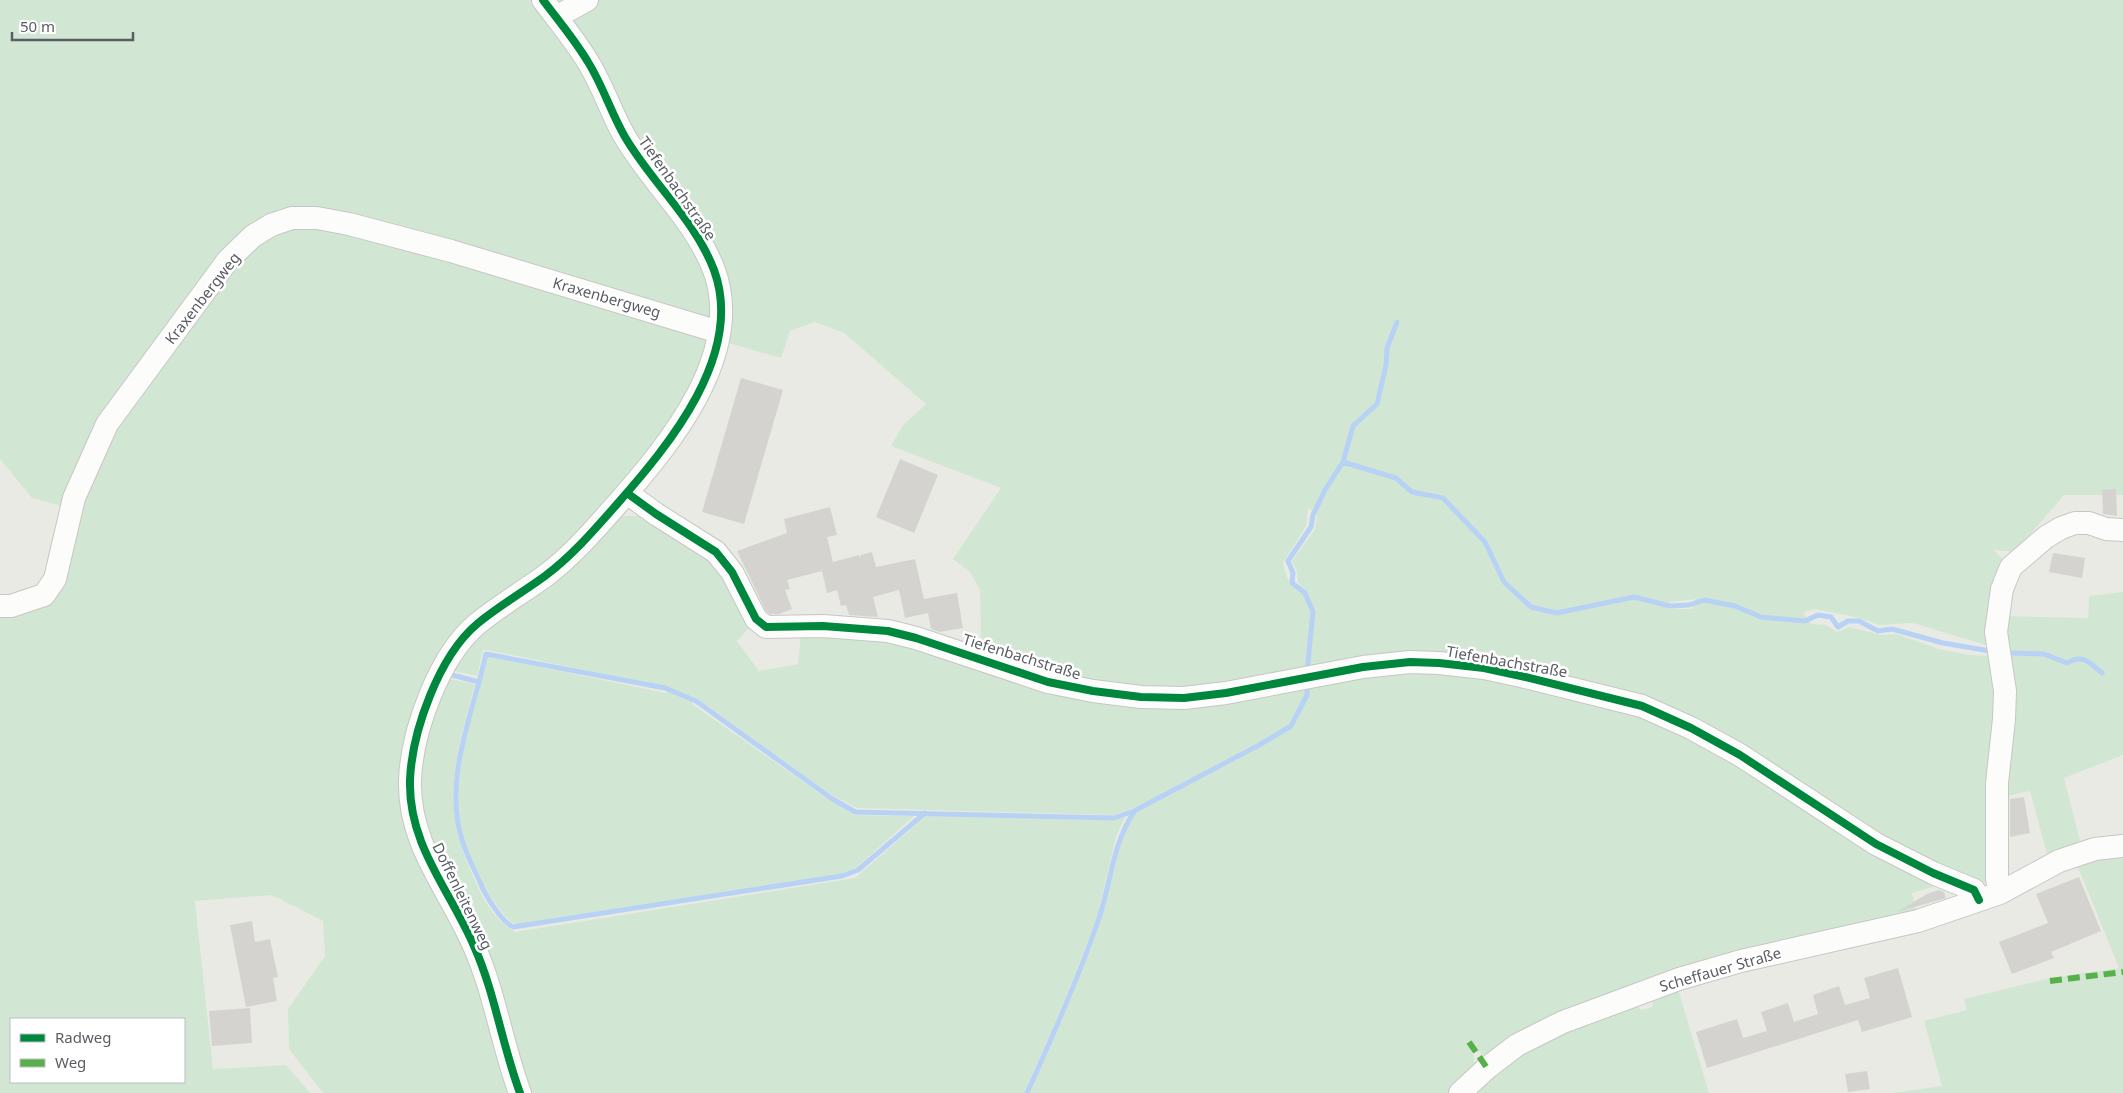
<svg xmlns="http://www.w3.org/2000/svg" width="2123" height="1093" font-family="'Noto Sans',sans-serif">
	<rect width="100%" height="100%" fill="#eaeae5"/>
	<!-- green -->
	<path fill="#d2e7d3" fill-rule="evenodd" d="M 0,0 L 533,0 L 578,61 L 702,256 L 714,320 L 311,222 L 706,335 L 708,356 L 656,448 L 554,564 L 465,626 L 406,789 L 465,936 L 515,1093 L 323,1093 L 289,1049 L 288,1009 L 325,956 L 323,921 L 272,895 L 195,901 L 213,1069 L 286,1065 L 310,1093 L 0,1093 L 0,610 L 35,603 L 78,510 L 32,498 L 0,459 ZM 11,1019 L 184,1019 L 184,1082 L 11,1082 Z
		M 555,0 L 2123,0 L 2123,495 L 2064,495 L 2015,552 L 1994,550 L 2003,560 L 1992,647 L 1913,623 L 1879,625 L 1855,617 L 1814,609 L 1803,612 L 1811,624 L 1826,625 L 1837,632 L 1849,627 L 1881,635 L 1896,634 L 1939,649 L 1969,655 L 1994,656 L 2000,693 L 1991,877 L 1982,886 L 1950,876 L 1740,751 L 1488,665 L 1229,689 L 1097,687 L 981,649 L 980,590 L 970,572 L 953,559 L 1001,488 L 891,446 L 903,425 L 926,404 L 844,333 L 815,322 L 790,331 L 781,358 L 725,342 L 728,316 L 637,147 L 572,19 L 577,3 ZM 1308,508 L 1317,514 L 1315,529 L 1292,561 L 1297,571 L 1298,582 L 1307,594 C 1290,590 1287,579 1283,563 L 1306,526 ZM 1696,599 L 1692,609 L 1668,609 L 1670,602 Z
		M 622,516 L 639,516 L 712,557 L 752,625 L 737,641 L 759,671 L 798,664 L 801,633 L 895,640 L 1088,696 L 1300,684 L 1448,667 L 1644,711 L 1947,883 L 1912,893 L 1917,914 L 1855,927 L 1492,1055 L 1482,1055 L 1471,1040 L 1467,1043 C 1484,1070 1471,1074 1452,1093 L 1029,1093 C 1054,1037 1080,981 1100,923 C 1112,886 1113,843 1137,811 L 1272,740 L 1272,735 L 1137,807 L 1113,815 L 857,808 L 830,794 L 695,697 L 692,704 L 825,797 L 854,815 L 914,816 L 857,867 L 840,875 L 516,925 C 500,915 487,892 480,876 C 475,865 468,853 464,841 C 447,783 473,713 487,656 L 666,693 L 670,688 L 487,650 L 483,650 L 477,676 L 449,670 L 460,652 L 608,523 Z
		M 2123,592 L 2123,755 L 2064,778 L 2082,848 L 2049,862 L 2030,791 L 2002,797 L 2003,616 L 2088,618 L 2089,596 Z
		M 445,678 L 475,684 C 461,736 444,789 460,842 C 463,854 469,866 474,878 C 482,898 495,921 515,932 L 855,878 L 926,816 L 1111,820 L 1125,817 L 1116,837 L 1096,921 L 1061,1009 L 1024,1093 L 525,1093 L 421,828 L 419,746 Z
		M 2123,852 L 2123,1093 L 1892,1093 L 1942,1086 L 1924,1021 L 1967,1010 L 1964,999 L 2051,978 L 2119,968 L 2075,860 Z
		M 1678,989 L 1709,1093 L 1470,1093 L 1537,1040 L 1635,1003 L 1641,1010 L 1652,1007 L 1654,998 Z"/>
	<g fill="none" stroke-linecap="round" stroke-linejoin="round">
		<!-- stream -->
		<path stroke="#b8d2f6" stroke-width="5" d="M 1343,462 L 1396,478 L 1412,492 L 1443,498 L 1485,542 L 1504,582 L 1531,607 L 1557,613 L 1634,597 L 1670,606 L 1689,605 L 1704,600 L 1735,606 L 1761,617 L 1805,621 L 1818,615 L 1831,617 L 1838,627 L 1848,621 L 1859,621 L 1878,631 L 1892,629 L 1943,643 L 1990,651
			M 2013,653 L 2044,654 L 2067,663 C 2083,653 2090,663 2102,673
			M 1307,672 L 1313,612 L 1305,593 L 1292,583 L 1293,573 L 1288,561 L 1311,527 L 1313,515 L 1325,490 L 1343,462 L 1353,426 L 1377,404 L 1386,365 L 1387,348 L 1397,322
			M 448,674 L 479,682 L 486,654 L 665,688 L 696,701 L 831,798 L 855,812 L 1114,818 L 1134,811 L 1259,745 L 1291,726 L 1307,695 L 1307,683
			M 479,682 C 465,733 445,790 463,843 C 467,856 474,869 480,882 C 485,895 501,921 513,927 L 842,876 L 858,870 L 925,813
			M 1027,1093 C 1052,1037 1077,981 1097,924 C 1111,886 1111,846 1134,812"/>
	</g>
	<!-- building -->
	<path fill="#d4d3d0" d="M 741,378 L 783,390 L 744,524 L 702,512 Z
		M 900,459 L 938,475 L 914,533 L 876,517 Z
		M 2116,489 L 2117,516 L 2103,514 L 2102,490 Z
		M 830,507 L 837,535 L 827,537 L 833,562 L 859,555 L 860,558 L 861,555 L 872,552 L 876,567 L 915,559 L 924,599 L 957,593 L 963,628 L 940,632 L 931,629 L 928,613 L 905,618 L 899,590 L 873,597 L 878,617 L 849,615 L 846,605 L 841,606 L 837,590 L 827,593 L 822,571 L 787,580 L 790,589 L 785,590 L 792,609 L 779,614 L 770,614 L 766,611 L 737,551 L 787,533 L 784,519 Z
		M 2053,553 L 2085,558 L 2082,578 L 2049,572 Z
		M 2024,797 L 2030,833 L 2010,837 L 2010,799 Z
		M 2079,877 L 2101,931 L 2051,952 L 2054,958 L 2012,974 L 1999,942 L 2048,923 L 2036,894 Z
		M 1939,890 L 1944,892 L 1946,898 L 1897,912 L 1927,894 Z
		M 252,921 L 255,942 L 270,939 L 278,977 L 273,978 L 277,1001 L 246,1007 L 230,925 Z
		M 1898,968 L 1912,1017 L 1862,1032 L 1858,1020 L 1707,1068 L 1696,1032 L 1737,1019 L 1743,1038 L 1767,1031 L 1761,1012 L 1788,1003 L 1794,1022 L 1818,1014 L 1813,995 L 1839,986 L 1845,1005 L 1870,998 L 1864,978 Z
		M 250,1008 L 252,1043 L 212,1046 L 209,1011 Z
		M 1867,1071 L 1870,1089 L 1848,1092 L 1845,1074 Z"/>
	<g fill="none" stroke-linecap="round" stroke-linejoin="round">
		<defs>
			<path id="minor" d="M 556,17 L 587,0
				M 627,493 L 656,514 L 716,552 L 732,572 L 756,619 L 766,627 L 823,626 L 888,631 L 916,638 L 1048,682 L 1093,691 L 1141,697 L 1184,698 L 1226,693 L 1363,667 L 1410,662 L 1439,663 L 1484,668 L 1521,676 L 1642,706 L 1691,728 L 1740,755 L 1876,844 L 1933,873 L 1974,890 L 1979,900
				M 0,606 L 11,606 L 44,595 L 55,579 L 74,498 L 107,424 L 228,260 L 253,236 L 271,225 L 292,218 L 317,218 L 349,224 L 451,251 L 719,332
				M 2000,893 L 1997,879 L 1997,783 L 2004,719 L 2005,691 L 1996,632 L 2002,589 L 2011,567 L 2046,537 L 2061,528 L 2075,523 L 2089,523 L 2106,529 L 2123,530
				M 520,1093 C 502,1045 495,993 474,946 C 450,890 408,845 410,780 C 412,731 439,656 477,624 C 499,606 523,592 545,576 C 573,555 595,529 618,503 C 669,445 745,354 714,270 C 695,220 652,183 625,137 C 611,113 603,86 588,62 C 575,40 558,20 543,0
				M 1460,1093 L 1487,1068 L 1517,1045 L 1563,1022 L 1679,979 L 1741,961 L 1918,921 L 2000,893 L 2059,861 L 2095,849 L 2123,846"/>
		</defs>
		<!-- minor casing -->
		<use href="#minor" stroke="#c6c7c5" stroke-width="24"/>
		<!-- minor -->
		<use href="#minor" stroke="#fcfcfb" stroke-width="22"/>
		<!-- quiet -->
		<path stroke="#58b04a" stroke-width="6" stroke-dasharray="12 6" stroke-linecap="butt" d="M 2050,981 L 2123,972
			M 1469,1042 L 1487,1068"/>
		<defs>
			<path id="cycleway" d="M 627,493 L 656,514 L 716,552 L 732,572 L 756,619 L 766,627 L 823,626 L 888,631 L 916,638 L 1048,682 L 1093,691 L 1141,697 L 1184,698 L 1226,693 L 1363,667 L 1410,662 L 1439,663 L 1484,668 L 1521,676 L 1642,706 L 1691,728 L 1740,755 L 1876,844 L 1933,873 L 1974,890 L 1979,900
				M 520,1093 C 502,1045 495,993 474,946 C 450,890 408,845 410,780 C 412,731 439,656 477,624 C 499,606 523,592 545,576 C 573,555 595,529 618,503 C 669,445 745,354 714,270 C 695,220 652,183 625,137 C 611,113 603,86 588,62 C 575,40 558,20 543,0"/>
		</defs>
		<!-- cycleway casing -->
		<use href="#cycleway" stroke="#fff" stroke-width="11"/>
		<!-- cycleway -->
		<use href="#cycleway" stroke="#00873e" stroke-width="8"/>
	</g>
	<g text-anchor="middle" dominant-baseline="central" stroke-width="5" stroke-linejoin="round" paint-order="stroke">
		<!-- street labels -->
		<g font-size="15" fill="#5a5d63" stroke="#fff">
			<text transform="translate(678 188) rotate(55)">Tiefenbachstraße</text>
			<text transform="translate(607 297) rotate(16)">Kraxenbergweg</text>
			<text transform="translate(202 298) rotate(-52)">Kraxenbergweg</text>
			<text transform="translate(1022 656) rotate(17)">Tiefenbachstraße</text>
			<text transform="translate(1507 661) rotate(10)">Tiefenbachstraße</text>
			<text transform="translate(463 896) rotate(64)">Doffenleitenweg</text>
			<text transform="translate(1720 969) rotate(-16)">Scheffauer Straße</text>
		</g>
	</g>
	<!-- legend -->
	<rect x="10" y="1018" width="175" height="65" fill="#ffffff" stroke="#bdbec1"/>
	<rect x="20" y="1034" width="25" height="8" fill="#00873e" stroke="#bdbec1"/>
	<text x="55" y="1043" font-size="15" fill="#5a5d63">Radweg</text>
	<rect x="20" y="1059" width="25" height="8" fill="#58b04a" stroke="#bdbec1"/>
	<text x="55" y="1068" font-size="15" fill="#5a5d63">Weg</text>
	<!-- scale -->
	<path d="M12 32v8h121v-8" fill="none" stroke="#5a5d63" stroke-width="2.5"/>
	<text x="20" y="32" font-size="15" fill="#5a5d63" stroke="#ffffff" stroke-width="4" paint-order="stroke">50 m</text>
</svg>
